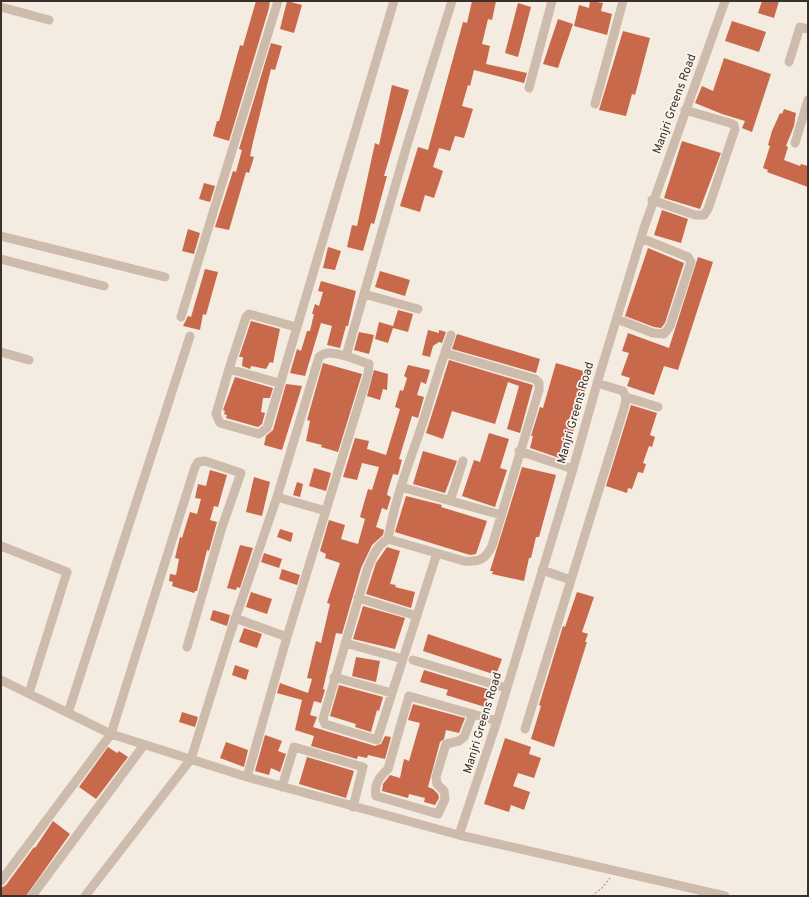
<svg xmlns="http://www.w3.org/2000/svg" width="809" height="897" font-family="Overpass,sans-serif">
	<rect width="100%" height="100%" fill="#f4ebe1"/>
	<!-- building -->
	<path fill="#c8694b" d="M 256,1 L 270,1 L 269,8 L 229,141 L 213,136 L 217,121 L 219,121 L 240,45 L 243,46 Z
		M 287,1 L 302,5 L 294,33 L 280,29 Z
		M 472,1 L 496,1 L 492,20 L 488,19 L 482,44 L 490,46 L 486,64 L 527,73 L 524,83 L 474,70 L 470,86 L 468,85 L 462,106 L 473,109 L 464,138 L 455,136 L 450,151 L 439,148 L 433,167 L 443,171 L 434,198 L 425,195 L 420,212 L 400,206 L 418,147 L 428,150 L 463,22 L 467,23 Z
		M 590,1 L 603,3 L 601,11 L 612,14 L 607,35 L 574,26 L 579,5 L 589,8 Z
		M 762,1 L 779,1 L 774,18 L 758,13 Z
		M 518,3 L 531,7 L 518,57 L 505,53 Z
		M 558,19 L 573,24 L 558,68 L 543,64 Z
		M 732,21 L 766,32 L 759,52 L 725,41 Z
		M 623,31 L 650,38 L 635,95 L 632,94 L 626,116 L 599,110 Z
		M 271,43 L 282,46 L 275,70 L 271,69 L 253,142 L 250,156 L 254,157 L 249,173 L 246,172 L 229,230 L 215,227 L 233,171 L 236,172 L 242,150 L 239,149 Z
		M 724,58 L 771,74 L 752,132 L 742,128 L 745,121 L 722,114 L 695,103 L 702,86 L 713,91 Z
		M 392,85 L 409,90 L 384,176 L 387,176 L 374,224 L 371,223 L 363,251 L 347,247 L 352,225 L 357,226 L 375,143 L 379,145 Z
		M 784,109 L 796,113 L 794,126 L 786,146 L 788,147 L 784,160 L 800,166 L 801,164 L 808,166 L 808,187 L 767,172 L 768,170 L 763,168 L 770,146 L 768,145 L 772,131 L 780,113 L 782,114 Z
		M 682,141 L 721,153 L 700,209 L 664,198 Z
		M 204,183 L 215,186 L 210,202 L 199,199 Z
		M 662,210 L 688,219 L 681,243 L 654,235 Z
		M 188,229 L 200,233 L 194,254 L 182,251 Z
		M 328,247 L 341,251 L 335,270 L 323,268 Z
		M 648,248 L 684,263 L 665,323 L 661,328 L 654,327 L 625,316 Z
		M 698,257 L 713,262 L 678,370 L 664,366 L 654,395 L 627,386 L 630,378 L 621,375 L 629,353 L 622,351 L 628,333 L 669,348 Z
		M 205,269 L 218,272 L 206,315 L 203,314 L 200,330 L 183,326 L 188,316 L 191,317 Z
		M 380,271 L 410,280 L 405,296 L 375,287 Z
		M 321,281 L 356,291 L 348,326 L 346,326 L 340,348 L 327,345 L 332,326 L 321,323 L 305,376 L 290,373 L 297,349 L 301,351 L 307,331 L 310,331 L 314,314 L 312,314 L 315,304 L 319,306 L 323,292 L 318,291 Z
		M 398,310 L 413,314 L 408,332 L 393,328 L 388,343 L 375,339 L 379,322 L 393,326 Z
		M 251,321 L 280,329 L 273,363 L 270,362 L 266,369 L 251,366 L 250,369 L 242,366 L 243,357 L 239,357 Z
		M 428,330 L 439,333 L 439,330 L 446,332 L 442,343 L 439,342 L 433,346 L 430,357 L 422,355 Z
		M 359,332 L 374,335 L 369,354 L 354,350 Z
		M 457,334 L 540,359 L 536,373 L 452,349 Z
		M 449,360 L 533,385 L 520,433 L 507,429 L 519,386 L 508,382 L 495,424 L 452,411 L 443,439 L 426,433 Z
		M 323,363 L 362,374 L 338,452 L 321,447 L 322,445 L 306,441 L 310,421 L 307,420 Z
		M 556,363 L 590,373 L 565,460 L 530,448 L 533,436 L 531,436 L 540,407 L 543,408 Z
		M 408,365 L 430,370 L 426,384 L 421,382 L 417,395 L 424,397 L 418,418 L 412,416 L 399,459 L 402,460 L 398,475 L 393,474 L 388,490 L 387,495 L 391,497 L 387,510 L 382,508 L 376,527 L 384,530 L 383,535 L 372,545 L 361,568 L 342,634 L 336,633 L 323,689 L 325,690 L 321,703 L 314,701 L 310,715 L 317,717 L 313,727 L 375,746 L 381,744 L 385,736 L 391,737 L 385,759 L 368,755 L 367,758 L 358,756 L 357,759 L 311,746 L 314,736 L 295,730 L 302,700 L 277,693 L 280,683 L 308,693 L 312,679 L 307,678 L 316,641 L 321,643 L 330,604 L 327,603 L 340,563 L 325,558 L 326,554 L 320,551 L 329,520 L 345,525 L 341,539 L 358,544 L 365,519 L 360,517 L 368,489 L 372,490 L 379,467 L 362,463 L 357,480 L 343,477 L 355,438 L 369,441 L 367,449 L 386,455 L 400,409 L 395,407 L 400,390 L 403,391 L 407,378 L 404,376 Z
		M 374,370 L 388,374 L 387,390 L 383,389 L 380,400 L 367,396 Z
		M 235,377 L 273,388 L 270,398 L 263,398 L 261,412 L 265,413 L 262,424 L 258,427 L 226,418 L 227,415 L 224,414 L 225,411 L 223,410 Z
		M 286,384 L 302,386 L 282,450 L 264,445 L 266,436 L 273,430 Z
		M 631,405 L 657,413 L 650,435 L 655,437 L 652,447 L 649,446 L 643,463 L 646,464 L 643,473 L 638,472 L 632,489 L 628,488 L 627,493 L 606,486 Z
		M 489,433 L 509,439 L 500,468 L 507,470 L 495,507 L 462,496 L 474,460 L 480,462 Z
		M 423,451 L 457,461 L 445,493 L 413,484 Z
		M 522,467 L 556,475 L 539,537 L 536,537 L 531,558 L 529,558 L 524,581 L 492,574 L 493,571 L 490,571 Z
		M 314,468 L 331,473 L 326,491 L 309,486 Z
		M 210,470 L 227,475 L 218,507 L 214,506 L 210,520 L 217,522 L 209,551 L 207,550 L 197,591 L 195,591 L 194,593 L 172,586 L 173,582 L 169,581 L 170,574 L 176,575 L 179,559 L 175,558 L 180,537 L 182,538 L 190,512 L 197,514 L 201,499 L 195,498 L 198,484 L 206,486 Z
		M 254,477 L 270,482 L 262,516 L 246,512 Z
		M 297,482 L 303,484 L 300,497 L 293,495 Z
		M 406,496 L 442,505 L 441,507 L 487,521 L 476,554 L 470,555 L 395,532 Z
		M 280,529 L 293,533 L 291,542 L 277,537 Z
		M 240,545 L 253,548 L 240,588 L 237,587 L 236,590 L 227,588 Z
		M 387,547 L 400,551 L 390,584 L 396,585 L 395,587 L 415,592 L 411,608 L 366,594 L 376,563 Z
		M 264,553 L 282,559 L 279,568 L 261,562 Z
		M 282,569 L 300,575 L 297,585 L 279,579 Z
		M 251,592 L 272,599 L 267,614 L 246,607 Z
		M 577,592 L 594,597 L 582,632 L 588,634 L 585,642 L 587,642 L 554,747 L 531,739 L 541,706 L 539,705 L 563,626 L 565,627 Z
		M 363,606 L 405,618 L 395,649 L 353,639 Z
		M 213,610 L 230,615 L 227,626 L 210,620 Z
		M 244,628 L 262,634 L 257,648 L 239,642 Z
		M 428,634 L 502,659 L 496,675 L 423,651 Z
		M 356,657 L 380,661 L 376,682 L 352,676 Z
		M 235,665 L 249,670 L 246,680 L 232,675 Z
		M 424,670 L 487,689 L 490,691 L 485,707 L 446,695 L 448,690 L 420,682 Z
		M 339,685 L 383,697 L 379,711 L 377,710 L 371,732 L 355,727 L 356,724 L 330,716 Z
		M 413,704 L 465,718 L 459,733 L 446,730 L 444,739 L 440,742 L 428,787 L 433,789 L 438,794 L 439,798 L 435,805 L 424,802 L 425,798 L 409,794 L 408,798 L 382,791 L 383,784 L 390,775 L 400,778 L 404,759 L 409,761 L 420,723 L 408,720 Z
		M 182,712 L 198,717 L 195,727 L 179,722 Z
		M 265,735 L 282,741 L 278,751 L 286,754 L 280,772 L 271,768 L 269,775 L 255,771 Z
		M 505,738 L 531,747 L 529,754 L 541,758 L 534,778 L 518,773 L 513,786 L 530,792 L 524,810 L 511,805 L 509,812 L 484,804 Z
		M 226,742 L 248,750 L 244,767 L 220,758 Z
		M 108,747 L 117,753 L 119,751 L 128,757 L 96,799 L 79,787 Z
		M 307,757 L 354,771 L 346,798 L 299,784 Z
		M 53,821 L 70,834 L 26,896 L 1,896 L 1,888 L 6,885 L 34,847 L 35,848 Z"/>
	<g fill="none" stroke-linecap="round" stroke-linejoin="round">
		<!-- path -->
		<path stroke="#b9a596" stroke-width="1.5" stroke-dasharray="2 2" stroke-linecap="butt" d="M 592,896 L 602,888 L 610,878"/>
		<!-- minor -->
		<path stroke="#cdbbac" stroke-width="9" d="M 1,7 L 49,20
			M 789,62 L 800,27 L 808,29
			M 529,88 L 552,1
			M 595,104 L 623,1
			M 795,143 L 808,100
			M 652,200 L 695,215 L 704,215 L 708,209 L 735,129 L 734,125 L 730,123 L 685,110
			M 1,236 L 165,277
			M 1,259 L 104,286
			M 364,294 L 418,309
			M 181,317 L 278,1
			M 617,319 L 653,333 L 664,334 L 670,326 L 691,262 L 688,257 L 641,238
			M 1,352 L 29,360
			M 445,353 L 535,379 L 539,383 L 539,390 L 492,546 C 485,560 479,562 464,561 L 388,539 C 394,503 407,468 419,434 C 430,401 439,368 451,335
			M 229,369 L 246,317 L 249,314 L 296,327
			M 279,383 L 229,369 L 216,414 L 220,423 L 259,434 L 267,428 L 394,1
			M 626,397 L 658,407
			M 519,451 L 573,469
			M 401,487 L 501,515
			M 277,497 L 326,511
			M 450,501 L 463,461
			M 388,539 C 376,546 372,558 367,570 L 323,719 L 325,724 L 377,740 L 437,553
			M 1,546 L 67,572 L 29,693
			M 542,570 L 571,580
			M 358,598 L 417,616
			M 235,618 L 287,637
			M 345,643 L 403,659
			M 413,660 L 506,688
			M 334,677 L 392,693
			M 1,680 L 111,734 L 247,777 L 459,835 L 725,896
			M 68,713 L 190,336
			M 473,714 L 464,737 L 459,741 L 446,744 L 436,777 L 437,784 L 444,791 L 445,799 L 438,814 L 376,796 C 374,784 379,777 388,769 L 409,696 L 497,721
			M 525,729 L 625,405 L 626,397 L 623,391 L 597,383
			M 247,777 L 287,637 L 368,374 L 369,364 L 346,356
			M 282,787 L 294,747 L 363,767 L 353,807
			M 459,835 L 497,721 L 573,469 L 598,380 L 644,228 L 725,1
			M 1,881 L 111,734 L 195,467 L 198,462 L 205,461 L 241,473 L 222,527 L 187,647
			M 32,896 L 144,745
			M 85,896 L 191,759 L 231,631 L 277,497 L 319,357 C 327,350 336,354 346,356 L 407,145 L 452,1"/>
	</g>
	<g text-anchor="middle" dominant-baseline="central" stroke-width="3.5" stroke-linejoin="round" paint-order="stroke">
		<!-- street labels -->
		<g font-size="12" fill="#3b302b" stroke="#fbf5ee">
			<text transform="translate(675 104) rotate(-70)">Manjri Greens Road</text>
			<text transform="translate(576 413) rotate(-74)">Manjri Greens Road</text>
			<text transform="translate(483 723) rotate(-73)">Manjri Greens Road</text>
		</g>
	</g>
	<!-- border -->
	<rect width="809" height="897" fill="none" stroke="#3b302b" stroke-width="4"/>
</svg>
